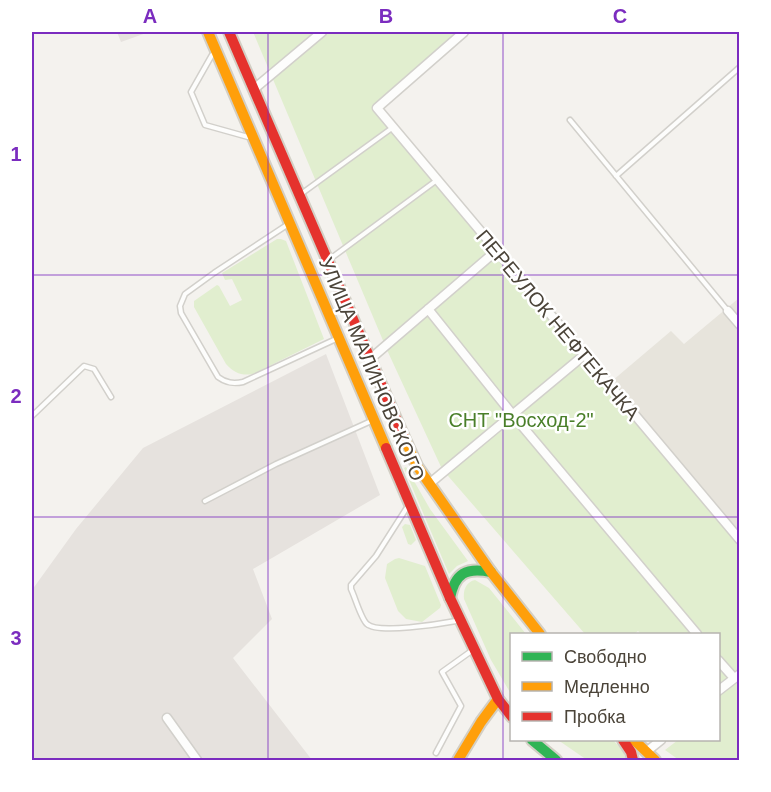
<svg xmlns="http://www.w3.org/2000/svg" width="771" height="792" font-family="Arial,sans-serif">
	<rect width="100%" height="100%" fill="#f4f2ee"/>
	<!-- residential -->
	<path fill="#e7e4dc" d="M 739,298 L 739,535 L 612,381 L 671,331 L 684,344 Z"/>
	<!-- industrial -->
	<path fill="#e6e2de" d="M 117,32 L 149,32 L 121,42 Z
		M 326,354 L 380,495 L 253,569 L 272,619 L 233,658 L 312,760 L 32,760 L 32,590 L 76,529 L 143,448 Z"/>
	<!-- green -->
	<path fill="#e1eecf" d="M 253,32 L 471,32 L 381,109 L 739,539 L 739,760 L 679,760 L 665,750 L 678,740 L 718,740 L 718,634 L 641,634 L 638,631 L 634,634 L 585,634 L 442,469 L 387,350 Z
		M 277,239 L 281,239 L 286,241 L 324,339 L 253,374 C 242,376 234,373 226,364 L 194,307 L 194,301 L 217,285 L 219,286 L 230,306 L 242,300 L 232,279 L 225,280 L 222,273 Z
		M 406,467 L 430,509 L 468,561 L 457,566 L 449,574 L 404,468 Z
		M 405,524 L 410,525 L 416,540 L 411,545 L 408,544 L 402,527 Z
		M 399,558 L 425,566 L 441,605 L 440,608 L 422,622 L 406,619 L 398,611 L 385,578 L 387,564 L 395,559 Z
		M 475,580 L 489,588 L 526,634 L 512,634 L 511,694 L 491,660 L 464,599 C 463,590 466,582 475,580 Z
		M 558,740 L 613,740 L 623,751 L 626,760 L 587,760 Z"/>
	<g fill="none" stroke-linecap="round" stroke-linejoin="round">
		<defs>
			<path id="lane" d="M 212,55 L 191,92 L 205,125 L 248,137
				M 570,120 L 728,311
				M 616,176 L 740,67
				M 301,194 L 392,128
				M 287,225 L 214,273 L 185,294 L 180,306 L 181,313 L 218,377 C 226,383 233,384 243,382 L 336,339
				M 330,259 L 437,180
				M 32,416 L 84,366 L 94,369 L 111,397
				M 205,501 L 276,464 L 369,422
				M 406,509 L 376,556 L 351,585 L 351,589 C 355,597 361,619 367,624 C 378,634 440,624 456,621
				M 436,753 L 461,706 L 442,672 L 470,652"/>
			<path id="street" d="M 464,32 L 377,108 L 740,540
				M 254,89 L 322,32
				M 428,309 L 512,414 L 697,634
				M 728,311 L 740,325
				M 369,360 L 496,251
				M 429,484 L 583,356
				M 718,660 L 734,678
				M 718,691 L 740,674
				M 167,718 L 197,760
				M 646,752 L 661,740"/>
			<path id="fast" d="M 450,598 C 455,573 466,567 491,572
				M 532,740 L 556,760"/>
			<path id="slow" d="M 208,32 L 386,448
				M 403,435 L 417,466 L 491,572 L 540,634
				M 634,740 L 655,760
				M 458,760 L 481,722 L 498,699"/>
			<path id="jam" d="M 229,32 L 403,435
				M 386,448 L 450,598 L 498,699 L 512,717
				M 623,740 L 631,752 L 633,760"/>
		</defs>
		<!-- lane casing -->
		<use href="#lane" stroke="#d2d0cb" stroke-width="7"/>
		<!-- street casing -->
		<use href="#street" stroke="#d2d0cb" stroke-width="11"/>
		<!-- fast casing -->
		<use href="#fast" stroke="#d3cfc5" stroke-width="14"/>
		<!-- slow casing -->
		<use href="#slow" stroke="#d3cfc5" stroke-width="14"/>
		<!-- jam casing -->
		<use href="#jam" stroke="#d3cfc5" stroke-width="14"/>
		<!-- lane -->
		<use href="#lane" stroke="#fdfdfc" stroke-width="4"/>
		<!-- street -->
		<use href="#street" stroke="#fdfdfc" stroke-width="8"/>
		<!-- fast -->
		<use href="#fast" stroke="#30b455" stroke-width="10"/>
		<!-- slow -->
		<use href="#slow" stroke="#ff9f0a" stroke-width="10"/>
		<!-- jam -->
		<use href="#jam" stroke="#e5322d" stroke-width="10"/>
	</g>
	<!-- grid -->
	<path fill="none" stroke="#7b2cbf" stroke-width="1.5" stroke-opacity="0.55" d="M 268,32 L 268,760M 503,32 L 503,760M 32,275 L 740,275M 32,517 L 740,517"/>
	<g text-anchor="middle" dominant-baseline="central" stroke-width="5" stroke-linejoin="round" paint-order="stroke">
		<!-- street labels -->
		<g font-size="20" fill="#4b4439" stroke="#fff">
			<text transform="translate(558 325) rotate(50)">ПЕРЕУЛОК НЕФТЕКАЧКА</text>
			<text transform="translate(372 369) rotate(67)">УЛИЦА МАЛИНОВСКОГО</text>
		</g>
		<!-- park labels -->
		<g font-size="20" fill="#4a7f2a" stroke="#fff">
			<text x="521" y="420">СНТ "Восход-2"</text>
		</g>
	</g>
	<!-- border -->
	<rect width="771" height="792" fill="none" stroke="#ffffff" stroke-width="66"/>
	<!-- legend -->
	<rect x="510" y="633" width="210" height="108" fill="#ffffff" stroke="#b7b4b0" stroke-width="1.5"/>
	<rect x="522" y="652" width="30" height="9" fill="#30b455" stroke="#b7b4b0" stroke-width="1.5"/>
	<text x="564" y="663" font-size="18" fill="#4b4439">Свободно</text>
	<rect x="522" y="682" width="30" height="9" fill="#ff9f0a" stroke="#b7b4b0" stroke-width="1.5"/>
	<text x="564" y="693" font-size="18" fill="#4b4439">Медленно</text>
	<rect x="522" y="712" width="30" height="9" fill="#e5322d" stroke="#b7b4b0" stroke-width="1.5"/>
	<text x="564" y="723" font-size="18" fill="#4b4439">Пробка</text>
	<rect x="33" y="33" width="705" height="726" fill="none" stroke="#7b2cbf" stroke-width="2"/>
	<g font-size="20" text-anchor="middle" font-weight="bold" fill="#7b2cbf">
		<text x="150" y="23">A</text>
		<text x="386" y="23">B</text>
		<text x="620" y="23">C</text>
		<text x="16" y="161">1</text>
		<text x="16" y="403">2</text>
		<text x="16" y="645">3</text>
	</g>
</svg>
